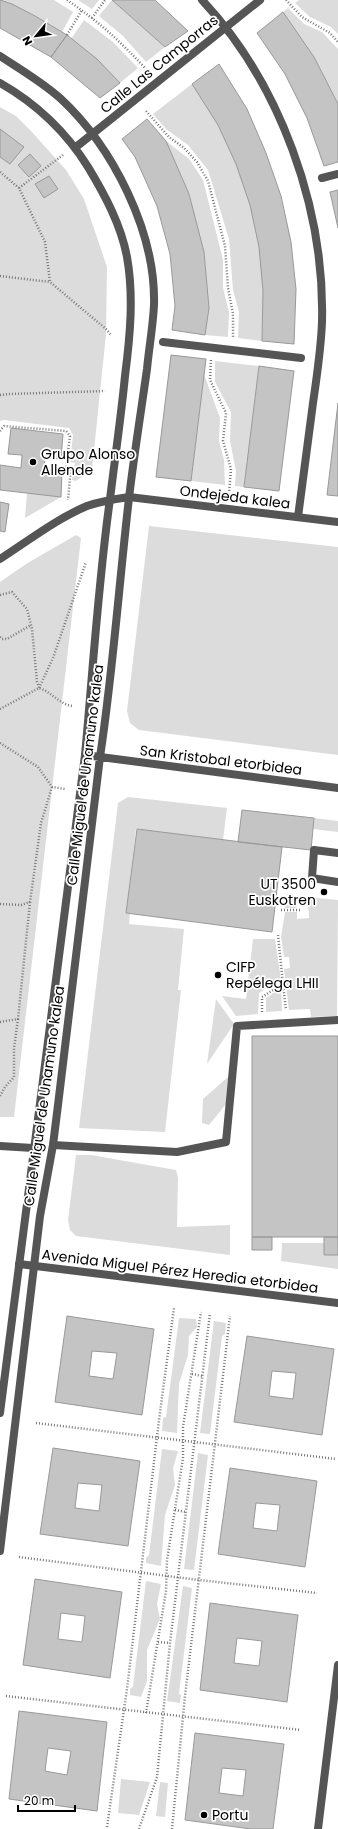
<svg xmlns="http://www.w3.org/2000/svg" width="338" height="1829" font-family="Poppins,sans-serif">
	<rect width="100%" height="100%" fill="#fff"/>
	<!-- green -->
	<path fill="#dcdcdc" d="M 1,0 L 54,0 L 73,12 L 62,32 L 35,16 Z
		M 78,0 L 99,0 L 92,9 Z
		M 112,0 L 165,47 L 146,62 L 123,36 L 99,16 Z
		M 299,0 L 338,0 L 338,34 L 331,27 L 310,17 L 295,3 Z
		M 288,8 L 304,24 L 322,32 L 338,49 L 338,104 L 314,57 L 283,12 Z
		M 84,20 L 113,42 L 138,68 L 120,83 L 97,59 L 71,39 Z
		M 192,84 C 201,97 210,111 218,125 C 246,175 262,235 263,292 C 263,308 262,325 262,341 L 238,338 L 239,312 L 233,290 L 229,239 L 208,170 L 188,145 L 166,129 L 153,114 Z
		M 0,107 L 16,116 L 31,131 L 66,170 L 84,199 L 107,267 L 106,334 L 92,470 L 76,481 L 72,480 L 75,463 L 70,462 L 73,435 L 69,428 L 4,420 L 0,421 Z
		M 166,141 L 189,159 L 203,180 L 223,260 L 223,288 L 229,312 L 228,337 L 205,335 L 209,308 L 204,252 L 189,194 Z
		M 215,361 L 259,366 L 244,487 L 235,486 L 236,471 L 230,441 L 231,412 L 215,382 Z
		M 204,374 L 220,418 L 219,441 L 224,460 L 225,485 L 191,481 Z
		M 27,493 L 61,497 L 25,518 Z
		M 149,526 L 338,547 L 338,755 L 139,730 L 130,723 L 127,711 Z
		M 76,535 L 81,538 L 14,1117 L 0,1117 L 0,582 L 26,564 Z
		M 128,797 L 227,808 L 223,840 L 136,829 L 126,913 L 130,914 L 129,924 L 184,929 L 178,990 L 181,990 L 165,1132 L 79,1128 L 118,803 Z
		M 314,818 L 338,821 L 338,832 L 313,829 Z
		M 288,895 L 338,900 L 337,1016 L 311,1017 L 310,1009 L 289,1010 L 284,969 L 290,968 L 289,957 L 284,957 L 281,937 L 285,912 L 297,912 L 297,919 L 309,918 L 308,901 L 297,902 L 296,908 L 285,908 L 286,896 Z
		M 253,939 L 275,939 L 281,980 L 259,993 L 258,1014 L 236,1016 L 222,996 L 246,999 Z
		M 281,988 L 282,1011 L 266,1012 L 266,998 Z
		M 216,999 L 234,1024 L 207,1064 Z
		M 228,1077 L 226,1104 L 209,1125 L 202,1123 L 203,1099 Z
		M 76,1155 L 91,1155 L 176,1170 L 178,1178 L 177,1227 L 230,1225 L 230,1255 L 76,1236 L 70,1230 L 68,1220 Z
		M 282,1243 L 324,1243 L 324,1255 L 338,1255 L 338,1269 L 281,1261 Z
		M 179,1318 L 196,1319 L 197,1327 L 189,1336 L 188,1355 L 179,1384 L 177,1433 L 162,1431 L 163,1418 L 166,1417 Z
		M 214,1321 L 226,1323 L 225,1334 L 222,1336 L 210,1434 L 200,1433 Z
		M 162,1449 L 178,1451 L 173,1468 L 175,1485 L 165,1515 L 161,1566 L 146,1563 L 146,1558 L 149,1555 Z
		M 198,1453 L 208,1455 L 194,1570 L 184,1569 Z
		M 146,1581 L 161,1584 L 157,1604 L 160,1619 L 147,1650 L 147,1681 L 141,1697 L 130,1695 L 130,1689 L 133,1687 Z
		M 183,1586 L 192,1588 L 179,1694 L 181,1695 L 180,1703 L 167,1701 Z
		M 121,1779 L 150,1782 L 139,1815 L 118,1813 Z
		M 160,1782 L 168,1783 L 165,1817 L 156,1816 Z"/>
	<!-- building -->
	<path fill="#c4c4c4" stroke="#999" fill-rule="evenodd" d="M 0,0 L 12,4 L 35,16 L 67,35 L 51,57 L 0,28 Z
		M 112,0 L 155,0 L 188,31 L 165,47 Z
		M 283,12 L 314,57 L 338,104 L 338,162 L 324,166 L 307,118 L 285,74 L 257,33 Z
		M 67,35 L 97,59 L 120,83 L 100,98 L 51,57 Z
		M 219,64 L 247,109 L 266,153 L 281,196 L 291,242 L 296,289 L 294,344 L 262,341 L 263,291 L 259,247 L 250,205 L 236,164 L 218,125 L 192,84 Z
		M 147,119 L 166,141 L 189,194 L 204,252 L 209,308 L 205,335 L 172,330 L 175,306 L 170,254 L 157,206 L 135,157 L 122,139 Z
		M 0,129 L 24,147 L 10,164 L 0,157 Z
		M 30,154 L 41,166 L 29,177 L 18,165 Z
		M 49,176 L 58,189 L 44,198 L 35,184 Z
		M 338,190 L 338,228 L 330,192 Z
		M 171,355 L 206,359 L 191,481 L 156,477 Z
		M 259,366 L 294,371 L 279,491 L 244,487 Z
		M 338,403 L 338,496 L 327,495 Z
		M 11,428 L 63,434 L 61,459 L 45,458 L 44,470 L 62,472 L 61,497 L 0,490 L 0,465 L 21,468 L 22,455 L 8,454 Z
		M 0,502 L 9,504 L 5,532 L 0,531 Z
		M 242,810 L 314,818 L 311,850 L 238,842 Z
		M 137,829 L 282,847 L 272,932 L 126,913 Z
		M 252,1036 L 338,1036 L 338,1237 L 252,1237 Z
		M 252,1237 L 272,1237 L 272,1250 L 252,1250 Z
		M 324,1237 L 338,1237 L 338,1255 L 324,1255 Z
		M 67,1316 L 154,1329 L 142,1415 L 55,1402 ZM 92,1351 L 117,1353 L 113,1379 L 89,1376 Z
		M 247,1336 L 334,1349 L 322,1435 L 234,1422 ZM 272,1371 L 296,1373 L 293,1399 L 269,1396 Z
		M 53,1448 L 140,1461 L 128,1546 L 40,1534 ZM 78,1483 L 102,1485 L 99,1511 L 75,1508 Z
		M 230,1468 L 317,1481 L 305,1567 L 218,1554 ZM 256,1503 L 280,1505 L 277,1531 L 253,1528 Z
		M 35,1579 L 122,1592 L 110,1678 L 23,1665 ZM 61,1613 L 85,1616 L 82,1642 L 58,1639 Z
		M 210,1603 L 298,1615 L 287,1702 L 200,1690 ZM 237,1638 L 262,1641 L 259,1666 L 234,1663 Z
		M 19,1711 L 107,1722 L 97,1811 L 9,1799 ZM 48,1748 L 71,1751 L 67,1775 L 45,1771 Z
		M 195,1733 L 284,1744 L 273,1829 L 251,1829 L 185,1820 ZM 222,1768 L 246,1770 L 243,1796 L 219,1793 Z"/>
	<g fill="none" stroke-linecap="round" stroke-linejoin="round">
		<!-- path -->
		<path stroke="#777" stroke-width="2.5" stroke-dasharray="1 2" stroke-linecap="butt" d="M 67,0 C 98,21 120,41 146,69
			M 286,0 L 302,17 L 330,33 L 338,42
			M 92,18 L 105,0
			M 67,35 L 82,10
			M 146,111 L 169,137 L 184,148 L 197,162 L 208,181 L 225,246 L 228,288 L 233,314 L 233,337
			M 0,172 L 19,188 L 45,242 L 50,282 L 106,329 L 111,335
			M 19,188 L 63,155
			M 0,276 L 50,282
			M 211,360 L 210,380 L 226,413 L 223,441 L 231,469 L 229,493
			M 0,395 L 10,394 L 105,391
			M 0,431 L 4,426 L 66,431 L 70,436 L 66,467 L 71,467 L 68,500
			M 0,595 L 12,592 L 27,609 L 32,629 L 37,682 L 39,687
			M 0,637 L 2,639 L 7,639 L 31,625
			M 39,688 L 53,658 L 86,562
			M 0,709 L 39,688 C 52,692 59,704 72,706
			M 0,743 L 38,767 L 52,787 L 65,789
			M 0,904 L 21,905 L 30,902 L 41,823 L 52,787
			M 281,910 L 300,910
			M 278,935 L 283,984
			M 262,1012 L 262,997 L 283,984 L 286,1010
			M 0,1022 L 18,1019 L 30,902
			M 0,1096 L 5,1087 L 14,1077 L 14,1048 L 18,1019
			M 192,1374 L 202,1376
			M 36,1423 L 336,1459
			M 175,1510 L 186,1512
			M 19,1557 L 199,1580 L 317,1593
			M 158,1642 L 170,1643
			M 6,1696 L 301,1730
			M 146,1713 L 166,1591 L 167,1560 L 183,1458 L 183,1427 L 201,1312
			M 107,1827 L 127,1689 L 159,1420 L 174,1308
			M 139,1829 L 157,1777 L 170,1643 L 210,1313
			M 172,1829 L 185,1696 L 230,1316"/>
		<!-- service -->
		<path stroke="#555" stroke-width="8" d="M 338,853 L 314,850 L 312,878 L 338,882
			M 53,1145 L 177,1152 L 226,1142 L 237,1026 L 338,1020"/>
		<!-- pedestrian -->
		<path stroke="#555" stroke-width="8" d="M 322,178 L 338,174
			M 163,342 L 301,358"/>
		<!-- minor -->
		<path stroke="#555" stroke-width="8" d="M 202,0 C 280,83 325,208 322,322 C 321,349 317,376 313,403 C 308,441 303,479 298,517
			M 0,56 C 20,69 42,82 60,98 C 113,147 156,232 154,305 C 153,326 149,348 147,369 C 141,412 134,455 129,498 C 119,584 113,671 100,757
			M 0,83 C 37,104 66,132 88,167 C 105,195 121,225 127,257 C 134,296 130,337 125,376 C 121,417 115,458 110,499 C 98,584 93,670 85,755
			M 76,147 L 260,0
			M 0,559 C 28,541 56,519 87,506 C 101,501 115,499 129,497 L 338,522
			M 0,1146 L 33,1148
			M 19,1264 L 338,1303
			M 318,1829 L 338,1665"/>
		<!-- tertiary -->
		<path stroke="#555" stroke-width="8" d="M 0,1413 L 85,755 L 338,788
			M 0,1551 L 40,1216 L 53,1145 L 58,1105 L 100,757"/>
	</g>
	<!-- markers -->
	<g fill="#000" stroke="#fff" stroke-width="1.5">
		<circle cx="33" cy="462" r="4"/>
		<circle cx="324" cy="892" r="4"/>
		<circle cx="218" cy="975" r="4"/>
		<circle cx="204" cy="1815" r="4"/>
	</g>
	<g text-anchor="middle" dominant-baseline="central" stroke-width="3.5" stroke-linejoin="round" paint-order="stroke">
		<!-- street labels -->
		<g font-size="14" fill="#000" stroke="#fff">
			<text transform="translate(159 64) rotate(-39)">Calle Las Camporras</text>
			<text transform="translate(235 497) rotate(7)">Ondejeda kalea</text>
			<text transform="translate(221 760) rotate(7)">San Kristobal etorbidea</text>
			<text transform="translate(85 775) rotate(-83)">Calle Miguel de Unamuno kalea</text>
			<text transform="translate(44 1096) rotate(-82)">Calle Miguel de Unamuno kalea</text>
			<text transform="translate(180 1271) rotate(7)">Avenida Miguel Pérez Heredia etorbidea</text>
		</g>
		<!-- poi labels -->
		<g font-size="14" fill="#000" stroke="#fff" text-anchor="start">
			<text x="41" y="454">Grupo Alonso<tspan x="41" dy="16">Allende</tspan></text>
			<text x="316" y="884" text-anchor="end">UT 3500<tspan x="316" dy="16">Euskotren</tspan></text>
			<text x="226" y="967">CIFP<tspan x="226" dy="16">Repélega LHII</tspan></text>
			<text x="212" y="1815">Portu</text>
		</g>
	</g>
	<!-- north arrow -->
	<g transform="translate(36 36) rotate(241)" stroke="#ffffff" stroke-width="3" paint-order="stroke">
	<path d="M0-3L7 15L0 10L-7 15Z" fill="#000000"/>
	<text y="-6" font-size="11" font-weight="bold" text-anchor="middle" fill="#000000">N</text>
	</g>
	<!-- scale -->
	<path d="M18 1805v6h57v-6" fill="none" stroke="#000000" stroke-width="2"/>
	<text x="24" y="1805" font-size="12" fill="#000000" stroke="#ffffff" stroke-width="3" paint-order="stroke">20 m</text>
</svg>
